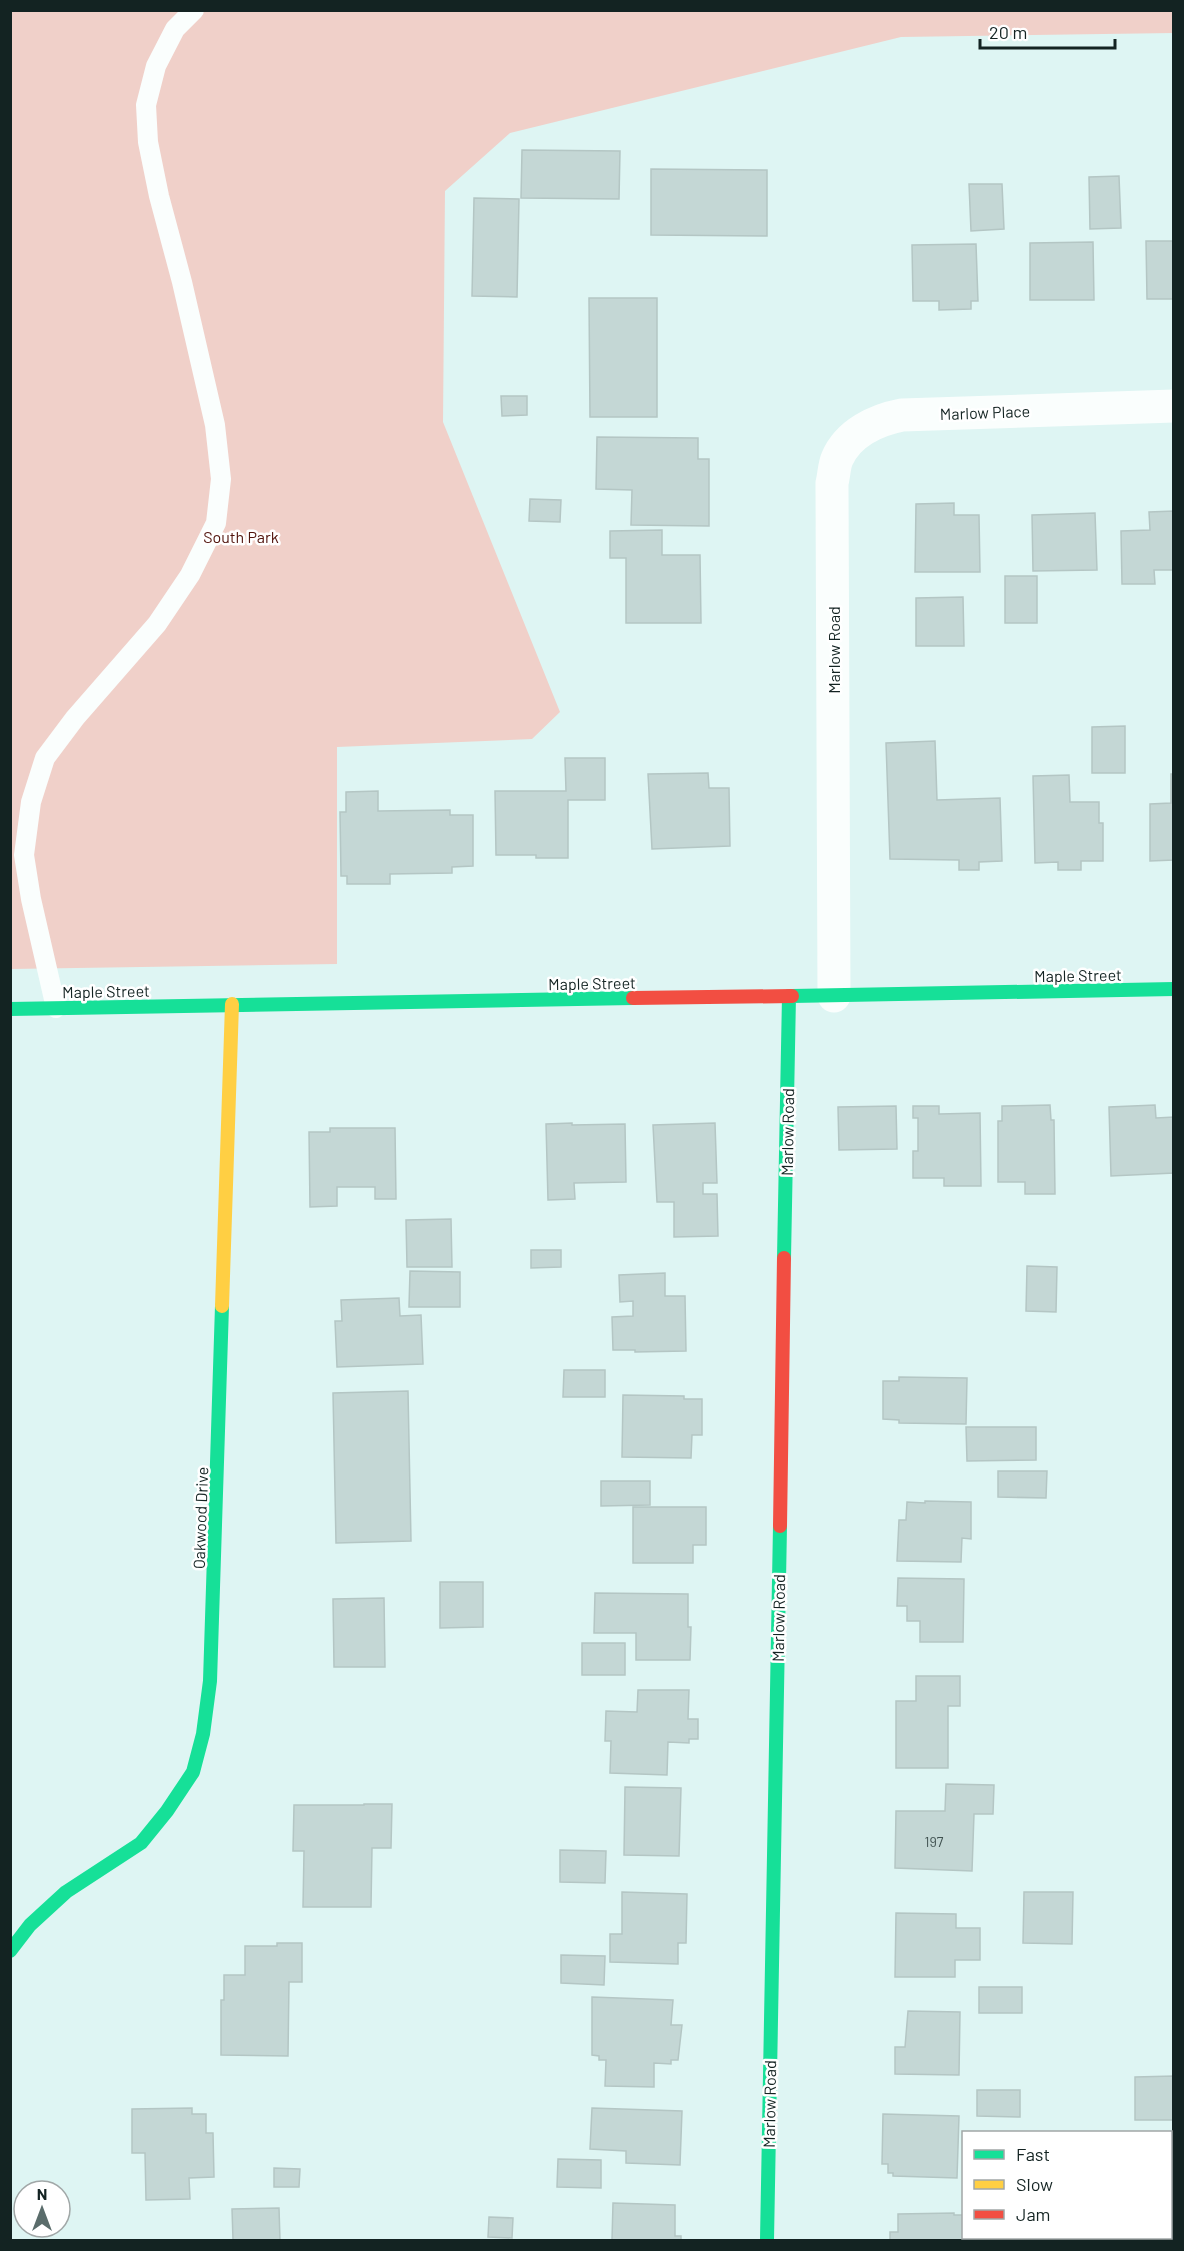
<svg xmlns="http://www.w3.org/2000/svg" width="1184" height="2251" font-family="Barlow,sans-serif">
	<rect width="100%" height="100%" fill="#def5f3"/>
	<!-- green -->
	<path fill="#f0d0c9" d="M 1173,10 L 1174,33 L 901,37 L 510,133 L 445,191 L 443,422 L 560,712 L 532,739 L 337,747 L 337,964 L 11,969 L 10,11 Z"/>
	<!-- building -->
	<path fill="#c4d7d5" stroke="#b4c6c4" stroke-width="1.5" d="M 522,150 L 620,151 L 619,199 L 521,198 Z
		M 651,169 L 767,170 L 767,236 L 651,235 Z
		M 1119,176 L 1121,228 L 1090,229 L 1089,177 Z
		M 969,184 L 1002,184 L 1004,229 L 971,231 Z
		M 474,198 L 519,199 L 517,297 L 472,296 Z
		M 1146,241 L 1174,241 L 1174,299 L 1147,299 Z
		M 1093,242 L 1094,300 L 1030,300 L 1030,243 Z
		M 976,244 L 978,301 L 971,301 L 971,309 L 939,310 L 939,301 L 913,301 L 912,245 Z
		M 589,298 L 657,298 L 657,417 L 590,417 Z
		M 501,396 L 527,396 L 527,415 L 502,416 Z
		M 597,437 L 698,438 L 698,459 L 709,459 L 709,526 L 631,525 L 632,490 L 596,489 Z
		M 530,499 L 561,500 L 560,522 L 529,521 Z
		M 954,503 L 954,515 L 979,515 L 980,572 L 915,572 L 916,504 Z
		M 1174,511 L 1174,570 L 1154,570 L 1155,584 L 1122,584 L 1121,531 L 1150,530 L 1149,512 Z
		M 1095,513 L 1097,570 L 1033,571 L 1032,515 Z
		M 662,530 L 662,555 L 700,555 L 701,623 L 626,623 L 626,558 L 610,558 L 610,531 Z
		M 1005,576 L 1037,576 L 1037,623 L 1005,623 Z
		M 963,597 L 964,646 L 916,646 L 916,598 Z
		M 1125,726 L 1125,773 L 1092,773 L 1092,727 Z
		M 935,741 L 937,800 L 1000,798 L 1002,861 L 979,862 L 979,870 L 959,870 L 959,860 L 890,859 L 886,743 Z
		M 565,758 L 605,758 L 605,800 L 568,800 L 568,858 L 536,858 L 536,855 L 496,855 L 495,791 L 566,791 Z
		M 708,773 L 709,788 L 729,788 L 730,846 L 652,849 L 648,774 Z
		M 1171,774 L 1174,774 L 1174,860 L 1150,861 L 1150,804 L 1171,803 Z
		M 1069,775 L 1070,802 L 1099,802 L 1099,823 L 1103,823 L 1103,861 L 1081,861 L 1081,870 L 1058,870 L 1058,862 L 1035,863 L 1033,776 Z
		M 378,791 L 378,811 L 450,810 L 450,815 L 473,815 L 473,866 L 452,867 L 452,873 L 390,874 L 390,884 L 347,884 L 347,876 L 341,876 L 340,812 L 346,812 L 346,792 Z
		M 1050,1105 L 1051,1120 L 1054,1120 L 1055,1194 L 1025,1194 L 1025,1182 L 998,1182 L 998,1121 L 1002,1121 L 1002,1106 Z
		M 1155,1105 L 1156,1118 L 1174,1117 L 1174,1173 L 1111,1176 L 1109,1107 Z
		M 896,1106 L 897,1149 L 839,1150 L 838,1107 Z
		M 913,1106 L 939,1106 L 939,1114 L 980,1113 L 981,1186 L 944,1186 L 944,1178 L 913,1178 L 913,1151 L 918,1151 L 918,1118 L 913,1118 Z
		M 572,1123 L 572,1125 L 625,1124 L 626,1182 L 574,1183 L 575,1199 L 548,1200 L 546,1124 Z
		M 715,1123 L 717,1183 L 703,1183 L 703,1194 L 717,1194 L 718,1236 L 674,1237 L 674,1202 L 657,1202 L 653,1125 Z
		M 330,1128 L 395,1128 L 396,1199 L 375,1199 L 375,1187 L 337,1187 L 337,1206 L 310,1207 L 309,1132 L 330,1132 Z
		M 451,1219 L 452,1267 L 407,1267 L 406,1220 Z
		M 531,1250 L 561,1250 L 561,1267 L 531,1268 Z
		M 1027,1266 L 1057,1267 L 1056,1312 L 1026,1311 Z
		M 410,1271 L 460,1272 L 460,1307 L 409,1307 Z
		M 665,1273 L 665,1296 L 685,1296 L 686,1351 L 635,1352 L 635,1350 L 613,1350 L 612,1317 L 633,1316 L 633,1301 L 620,1302 L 619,1275 Z
		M 399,1298 L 400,1316 L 421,1315 L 423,1364 L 337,1367 L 335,1321 L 342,1321 L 341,1300 Z
		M 564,1370 L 605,1370 L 605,1397 L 563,1397 Z
		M 899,1377 L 967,1378 L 966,1424 L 899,1423 L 899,1420 L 883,1419 L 883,1381 L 899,1381 Z
		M 408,1391 L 411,1541 L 336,1543 L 333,1393 Z
		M 623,1395 L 684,1396 L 684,1399 L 702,1399 L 702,1435 L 692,1435 L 691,1458 L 622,1457 Z
		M 966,1427 L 1036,1427 L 1036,1460 L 967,1461 Z
		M 998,1471 L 1047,1471 L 1046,1498 L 998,1497 Z
		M 601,1481 L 650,1481 L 650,1505 L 601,1506 Z
		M 925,1501 L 971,1502 L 971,1539 L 962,1538 L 961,1562 L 897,1561 L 899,1520 L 906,1520 L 907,1502 L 925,1503 Z
		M 633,1507 L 706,1507 L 706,1545 L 693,1545 L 693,1563 L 633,1563 Z
		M 898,1578 L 964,1579 L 963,1642 L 920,1642 L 920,1621 L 907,1621 L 907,1606 L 897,1606 Z
		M 440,1582 L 483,1582 L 483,1627 L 440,1628 Z
		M 595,1593 L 688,1594 L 688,1627 L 691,1627 L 690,1660 L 636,1660 L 636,1633 L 594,1633 Z
		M 384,1598 L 385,1667 L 334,1667 L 333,1599 Z
		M 582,1643 L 625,1643 L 625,1675 L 582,1675 Z
		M 916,1676 L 960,1676 L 960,1706 L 948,1706 L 948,1768 L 896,1768 L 896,1701 L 916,1701 Z
		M 638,1690 L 689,1690 L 688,1719 L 698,1719 L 698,1739 L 689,1739 L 689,1743 L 668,1742 L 667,1775 L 610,1773 L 611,1741 L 605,1741 L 606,1711 L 637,1712 Z
		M 946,1784 L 994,1785 L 993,1814 L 974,1814 L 972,1871 L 895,1868 L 896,1811 L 945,1811 Z
		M 625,1787 L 681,1788 L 679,1856 L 624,1855 Z
		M 364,1804 L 392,1804 L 391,1848 L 372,1848 L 371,1907 L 303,1907 L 304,1851 L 293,1851 L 294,1805 L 364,1805 Z
		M 560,1850 L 606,1851 L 605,1883 L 560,1882 Z
		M 622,1892 L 687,1894 L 686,1943 L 678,1943 L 678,1964 L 610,1962 L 610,1934 L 622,1934 Z
		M 1024,1892 L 1073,1892 L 1072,1944 L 1023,1943 Z
		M 896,1913 L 956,1914 L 956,1928 L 980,1928 L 980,1960 L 955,1960 L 955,1977 L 895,1977 Z
		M 277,1943 L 302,1943 L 302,1982 L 289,1982 L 288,2056 L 221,2055 L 221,2000 L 224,2000 L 224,1975 L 245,1975 L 245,1946 L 277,1946 Z
		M 561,1955 L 605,1956 L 604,1985 L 561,1983 Z
		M 979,1987 L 1022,1987 L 1022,2013 L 979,2013 Z
		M 592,1997 L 673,2000 L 671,2025 L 682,2025 L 678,2060 L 671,2060 L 671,2064 L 654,2063 L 654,2087 L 605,2086 L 606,2060 L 599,2060 L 599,2056 L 592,2055 Z
		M 908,2011 L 960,2012 L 959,2075 L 895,2074 L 895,2047 L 905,2047 Z
		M 1174,2076 L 1174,2120 L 1135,2120 L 1135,2077 Z
		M 977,2090 L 1020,2090 L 1020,2117 L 977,2116 Z
		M 192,2108 L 192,2114 L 206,2114 L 206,2133 L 213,2133 L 214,2177 L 189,2178 L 190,2199 L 146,2200 L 145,2153 L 132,2153 L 132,2109 Z
		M 592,2108 L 682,2111 L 680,2165 L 626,2163 L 626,2151 L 590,2149 Z
		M 883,2114 L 959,2116 L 957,2178 L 893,2176 L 893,2173 L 888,2173 L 888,2164 L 882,2164 Z
		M 558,2159 L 601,2160 L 601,2188 L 557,2187 Z
		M 274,2168 L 300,2169 L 299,2187 L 274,2187 Z
		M 1170,2182 L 1174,2182 L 1174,2240 L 1135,2240 L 1136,2238 L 1170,2238 Z
		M 613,2203 L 675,2205 L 675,2236 L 681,2236 L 681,2240 L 612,2240 Z
		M 279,2208 L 280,2240 L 233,2240 L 232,2209 Z
		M 954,2213 L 954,2215 L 964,2215 L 964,2238 L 1010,2238 L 1010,2240 L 890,2240 L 890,2232 L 898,2232 L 898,2214 Z
		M 489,2217 L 513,2218 L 512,2238 L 488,2237 Z"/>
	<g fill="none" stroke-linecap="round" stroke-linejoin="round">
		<!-- lane -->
		<path stroke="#fafefd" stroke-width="20" d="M 56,1008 L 31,899 L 24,855 L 31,802 L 45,758 L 75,718 L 157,624 L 190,575 L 216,523 L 221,479 L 215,425 L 182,282 L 159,196 L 148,142 L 146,105 L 156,66 L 175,29 L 194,10"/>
		<!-- street -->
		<path stroke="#fafefd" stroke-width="33" d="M 834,996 L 832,483 C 834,476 834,466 837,459 C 848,433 876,420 902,415 L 1174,406"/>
		<!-- fast -->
		<path stroke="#16e098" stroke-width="14" d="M 792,996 L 1174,989
			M 10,1009 L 633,998
			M 784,1258 L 789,996
			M 10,1951 L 30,1925 L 66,1892 L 141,1843 L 167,1811 L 193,1772 L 203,1734 L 210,1681 L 222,1306
			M 767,2240 L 780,1526"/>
		<!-- slow -->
		<path stroke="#ffcf43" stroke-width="14" d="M 222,1306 L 232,1004"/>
		<!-- jam -->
		<path stroke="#f24e42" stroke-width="14" d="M 633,998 L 792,996
			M 780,1526 L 784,1258"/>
	</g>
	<g text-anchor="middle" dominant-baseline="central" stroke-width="5" stroke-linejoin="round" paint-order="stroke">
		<!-- number labels -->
		<g font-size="14" fill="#3f504f">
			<text x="934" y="1841">197</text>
		</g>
		<!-- street labels -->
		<g font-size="16" fill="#132322" stroke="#fff">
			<text transform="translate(985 412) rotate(-2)">Marlow Place</text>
			<text transform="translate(833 650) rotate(-90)">Marlow Road</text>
			<text transform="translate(1078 975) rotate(-1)">Maple Street</text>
			<text transform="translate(592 983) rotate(-1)">Maple Street</text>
			<text transform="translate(106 991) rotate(-1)">Maple Street</text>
			<text transform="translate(787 1132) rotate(-89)">Marlow Road</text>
			<text transform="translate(200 1518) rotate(-88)">Oakwood Drive</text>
			<text transform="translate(778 1618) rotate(-89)">Marlow Road</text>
			<text transform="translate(769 2104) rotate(-89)">Marlow Road</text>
		</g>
		<!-- park labels -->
		<g font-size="16" fill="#51130c" stroke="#fff">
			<text x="241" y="536">South Park</text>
		</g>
	</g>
	<!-- border -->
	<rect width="1184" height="2251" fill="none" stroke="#132322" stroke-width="24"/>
	<!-- legend -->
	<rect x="962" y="2131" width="210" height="108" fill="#ffffff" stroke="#a1a7a7" stroke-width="1.5"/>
	<rect x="974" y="2150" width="30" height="9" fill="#16e098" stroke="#a1a7a7" stroke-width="1.5"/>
	<text x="1016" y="2161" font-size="18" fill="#132322">Fast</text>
	<rect x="974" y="2180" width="30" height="9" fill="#ffcf43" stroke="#a1a7a7" stroke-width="1.5"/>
	<text x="1016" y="2191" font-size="18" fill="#132322">Slow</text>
	<rect x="974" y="2210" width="30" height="9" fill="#f24e42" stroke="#a1a7a7" stroke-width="1.5"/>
	<text x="1016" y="2221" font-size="18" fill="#132322">Jam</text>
	<!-- north arrow -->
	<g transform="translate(42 2209)"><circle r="28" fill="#ffffff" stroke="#a1a7a7" stroke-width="1.5"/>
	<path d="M0-4.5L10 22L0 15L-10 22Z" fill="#5a6c6b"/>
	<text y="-9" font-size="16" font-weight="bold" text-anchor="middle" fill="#132322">N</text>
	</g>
	<!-- scale -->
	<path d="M980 39v9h135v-9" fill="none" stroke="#132322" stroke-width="3"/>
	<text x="989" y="39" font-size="18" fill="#132322" stroke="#ffffff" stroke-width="4.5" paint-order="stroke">20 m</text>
</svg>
